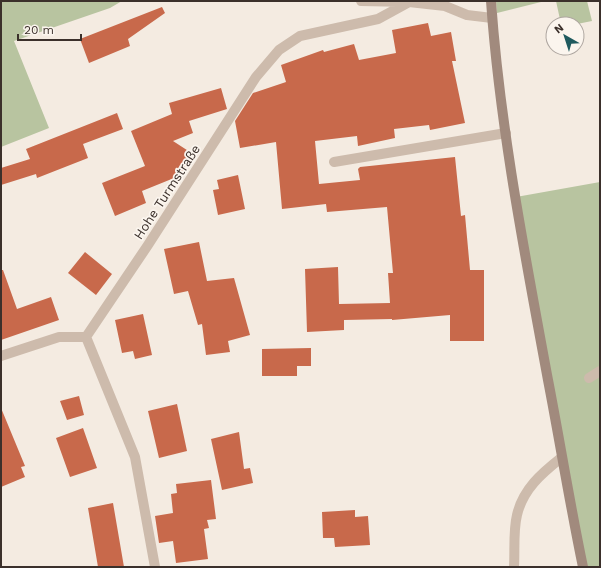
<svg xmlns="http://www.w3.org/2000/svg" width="601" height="568" font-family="'Work Sans',sans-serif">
	<rect width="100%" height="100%" fill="#f4ebe1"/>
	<!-- green -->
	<path fill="#b8c4a0" d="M 1,1 L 122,1 L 110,8 L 14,41 L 49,128 L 1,147 Z
		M 496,1 L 545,1 L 497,13 Z
		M 556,1 L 587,1 L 592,21 L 577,24 L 561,24 Z
		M 600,182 L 600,567 L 583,567 L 516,197 Z"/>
	<!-- building -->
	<path fill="#c8694b" d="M 162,7 L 165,13 L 128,39 L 130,46 L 89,63 L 80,39 Z
		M 428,23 L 431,36 L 451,32 L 456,61 L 452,61 L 465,123 L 430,130 L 429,125 L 394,129 L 395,138 L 358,146 L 357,136 L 315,141 L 319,184 L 360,180 L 358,169 L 360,167 L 455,157 L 461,216 L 465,215 L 470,270 L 484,270 L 484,341 L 450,341 L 450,315 L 392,320 L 392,319 L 344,320 L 344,330 L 307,332 L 305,269 L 338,267 L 339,304 L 390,303 L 388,273 L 393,273 L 387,207 L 327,212 L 326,204 L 282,209 L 276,142 L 240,148 L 235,121 L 253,93 L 286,82 L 281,65 L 323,50 L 324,52 L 354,44 L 359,60 L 396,53 L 392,30 Z
		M 221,88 L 227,109 L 189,121 L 193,133 L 173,141 L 193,154 L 179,176 L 142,191 L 146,203 L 115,216 L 102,183 L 145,166 L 131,131 L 172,114 L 169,103 Z
		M 117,113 L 123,129 L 83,144 L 88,158 L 37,178 L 36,174 L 1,185 L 1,168 L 30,159 L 26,149 Z
		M 238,175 L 245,209 L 218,215 L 213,190 L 219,189 L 217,180 Z
		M 199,242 L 207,281 L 234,278 L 250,335 L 228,341 L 230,352 L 206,355 L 202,324 L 198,325 L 188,291 L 174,294 L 164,249 Z
		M 85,252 L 112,274 L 96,295 L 68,273 Z
		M 1,270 L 3,270 L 17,309 L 51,297 L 59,320 L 1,340 Z
		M 143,314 L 152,355 L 135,359 L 133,351 L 122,353 L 115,320 Z
		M 311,348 L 311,366 L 297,366 L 297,376 L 262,376 L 262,349 Z
		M 79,396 L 84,415 L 67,420 L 60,401 Z
		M 177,404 L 187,451 L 159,458 L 148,411 Z
		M 1,408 L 25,466 L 21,467 L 25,477 L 1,487 Z
		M 83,428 L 97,468 L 70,477 L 56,438 Z
		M 239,432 L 244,469 L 250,468 L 253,483 L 222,490 L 211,439 Z
		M 211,480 L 216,519 L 207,520 L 209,528 L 204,529 L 208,559 L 176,563 L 173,541 L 159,543 L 155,516 L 173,513 L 171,494 L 177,493 L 176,484 Z
		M 113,503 L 124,567 L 98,567 L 88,508 Z
		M 355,510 L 355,517 L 368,516 L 370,545 L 335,547 L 334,538 L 323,538 L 322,512 Z"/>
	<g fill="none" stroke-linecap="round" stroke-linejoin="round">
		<!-- lane -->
		<path stroke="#cdbbac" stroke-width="10" d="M 334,162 L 506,133
			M 589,378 L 600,371
			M 514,567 C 515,551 513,531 517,515 C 523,489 542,473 561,458"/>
		<!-- street -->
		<path stroke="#cdbbac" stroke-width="10" d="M 361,1 L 409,2 L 445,6 L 467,15 L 492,18
			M 86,337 L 148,245 L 256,77 L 279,50 L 300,36 L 378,19 L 409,2
			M 86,337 L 135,457 L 155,567
			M 1,356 L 59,337 L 86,337"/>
		<!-- secondary -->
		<path stroke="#a18a7d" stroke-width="10" d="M 491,1 C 500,128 525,255 548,380 C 560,442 570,505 583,567"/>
	</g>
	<g text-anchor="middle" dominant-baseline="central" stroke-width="3.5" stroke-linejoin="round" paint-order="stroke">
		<!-- street labels -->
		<g font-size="13" fill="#3b302b" stroke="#fbf5ee">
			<text transform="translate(167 192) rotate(-57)">Hohe Turmstraße</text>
		</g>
	</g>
	<!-- border -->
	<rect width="601" height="568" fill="none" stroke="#3b302b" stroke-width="4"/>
	<!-- north arrow -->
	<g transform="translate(565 36) rotate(321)"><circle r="19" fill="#fbf5ee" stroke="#aea6a0"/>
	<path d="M0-3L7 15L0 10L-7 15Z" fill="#1f5a5e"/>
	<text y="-6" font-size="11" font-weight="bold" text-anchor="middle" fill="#3b302b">N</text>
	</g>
	<!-- scale -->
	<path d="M18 34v6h63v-6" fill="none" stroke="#3b302b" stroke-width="2"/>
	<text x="24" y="34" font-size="12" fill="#3b302b" stroke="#fbf5ee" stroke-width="3" paint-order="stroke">20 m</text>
</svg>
